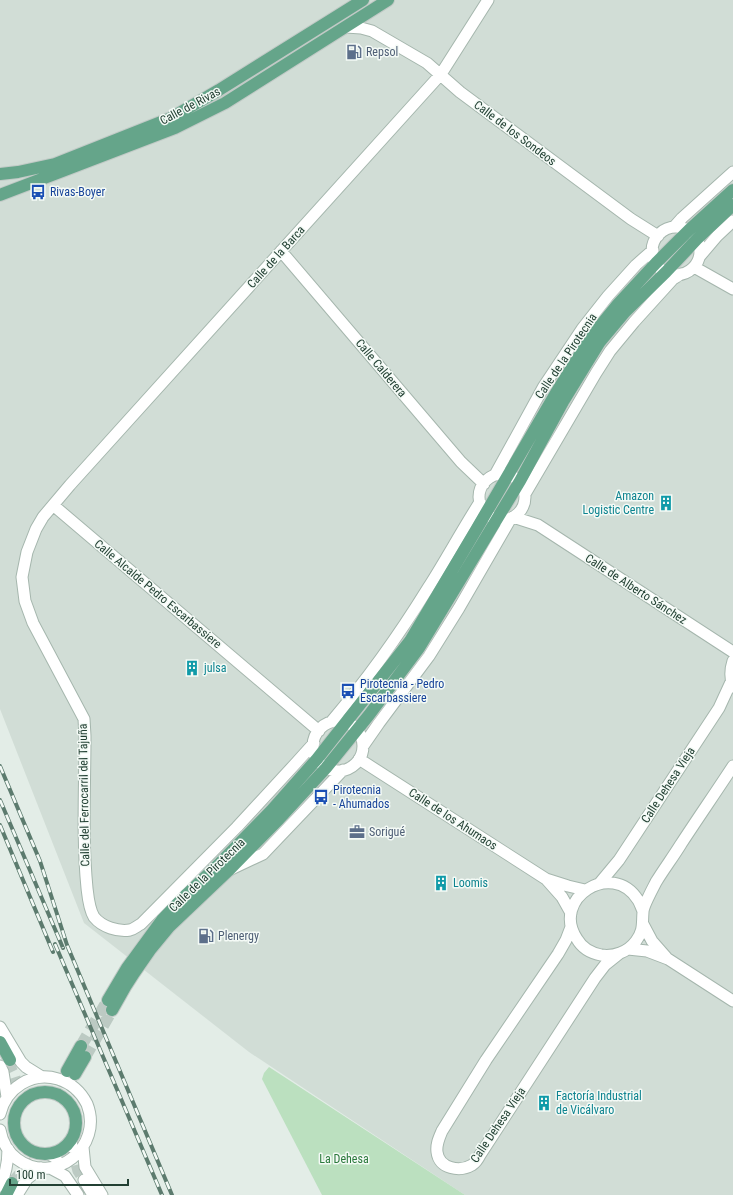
<svg xmlns="http://www.w3.org/2000/svg" width="733" height="1195" font-family="'Roboto Condensed',sans-serif">
	<rect width="100%" height="100%" fill="#e3ede7"/>
	<!-- built -->
	<path fill="#d1ddd6" d="M 0,0 L 733,0 L 733,1195 L 465,1195 L 249,1052 L 84,923 L 0,709 Z"/>
	<!-- green -->
	<path fill="#bbe0bf" d="M 269,1067 L 465,1195 L 322,1195 L 262,1079 L 264,1073 Z"/>
	<g fill="none" stroke-linecap="round" stroke-linejoin="round">
		<!-- minor-tunnel -->
		<path stroke="#bccac3" stroke-width="11" stroke-dasharray="11 5.5" stroke-linecap="butt" d="M 72,1149 L 78,1171 L 84,1180"/>
		<!-- major-tunnel -->
		<path stroke="#bccac3" stroke-width="12" stroke-dasharray="12 6" stroke-linecap="butt" d="M 81,1046 L 108,1000
			M 85,1057 L 112,1010
			M 7,1061 L 14,1076 L 20,1094
			M 12,1183 L 23,1171 L 37,1159"/>
		<defs>
			<path id="minor" d="M 346,27 L 361,28 L 372,31 L 427,63 L 460,92 L 631,219 L 658,236
				M 674,227 L 682,218 L 733,172
				M652 251a24 24 0 1 1 48 0a24 24 0 1 1-48 0Z
				M 281,251 L 461,462 L 484,484
				M 700,256 L 717,236 L 733,221
				M 694,267 L 733,289
				M479 497a23 23 0 1 1 46 0a23 23 0 1 1-46 0Z
				M 495,475 L 544,386 L 582,329 L 608,296 L 636,265 L 653,250
				M 525,494 L 596,373 L 610,351 L 634,322 L 673,279 L 681,274
				M 53,505 L 319,731
				M 513,517 L 538,525 L 733,652
				M 733,661 C 730,670 730,678 733,687
				M313 746a25 25 0 1 1 50 0a25 25 0 1 1-50 0Z
				M 331,722 C 367,680 399,635 428,588 C 446,560 462,530 480,502
				M 314,743 L 296,763 L 237,827 L 141,924 C 137,926 134,929 130,930 C 118,932 102,927 94,917 C 89,909 88,897 87,888 C 82,837 85,786 85,736 L 84,719 L 33,623 L 25,601 L 22,577 L 27,552 L 36,529 L 43,517 L 70,485 L 441,74 L 488,0
				M 363,746 L 379,723 L 429,656 L 459,608 L 511,518
				M 359,759 L 546,879 L 562,897 L 571,913
				M 231,869 L 263,854 L 343,770
				M 546,879 L 568,886 L 585,890
				M 599,884 L 619,860 L 719,708 L 731,682
				M 643,911 C 641,907 640,903 638,900 C 612,859 550,899 577,939 C 582,948 591,953 601,955 C 614,957 628,952 636,941 C 644,930 642,924 643,912 C 643,906 653,888 656,882 C 664,869 673,857 681,844 C 698,818 716,792 733,766
				M 643,924 L 652,941 L 666,957
				M 571,927 L 566,940 L 558,954 L 486,1060 L 442,1131 C 439,1138 436,1144 437,1152 C 439,1169 460,1172 472,1165 C 475,1163 478,1159 480,1155 L 595,978 L 605,965 L 620,953
				M 628,949 L 647,951 L 668,959 L 733,1001
				M 0,1027 L 21,1062 L 26,1067 L 42,1077
				M 0,1066 L 3,1072 L 7,1097
				M 0,1114 C 6,1088 32,1071 58,1079 C 71,1083 81,1092 87,1104 C 104,1147 54,1187 17,1159 C 8,1152 2,1141 0,1130
				M 71,1140 L 72,1147
				M 83,1147 L 85,1167 L 102,1195
				M 49,1154 L 56,1158
				M 50,1168 L 65,1176 L 78,1195
				M 84,1180 L 93,1195
				M 0,1186 C 6,1174 8,1162 8,1149
				M 17,1195 L 27,1179 L 41,1168"/>
			<path id="major" d="M 0,174 L 18,172 L 55,164 L 171,118 L 219,90 L 363,0
				M 0,195 L 175,128 L 225,103 L 388,0
				M 108,1000 L 127,968 L 162,920 L 187,894 L 220,863 L 271,811 L 317,759 L 410,641 L 476,530 L 556,393 L 591,337 L 618,304 L 656,263 L 689,230 L 733,190
				M 112,1010 L 125,987 L 134,973 L 150,950 L 169,927 L 228,871 L 279,819 L 326,768 L 369,715 L 419,648 L 497,519 L 520,481 L 564,400 L 599,343 L 625,312 L 666,272 L 697,239 L 733,205
				M 0,1042 L 10,1060
				M 67,1071 L 81,1046
				M 75,1074 L 85,1057
				M14 1123a31 31 0 1 1 62 0a31 31 0 1 1-62 0Z
				M 6,1195 L 12,1183"/>
		</defs>
		<!-- minor casing -->
		<use href="#minor" stroke="#a5b6ad" stroke-width="13"/>
		<!-- major casing -->
		<use href="#major" stroke="#c1cac6" stroke-width="14"/>
		<!-- minor -->
		<use href="#minor" stroke="#fff" stroke-width="11"/>
		<!-- major -->
		<use href="#major" stroke="#65a58a" stroke-width="12"/>
		<defs>
			<path id="rail" d="M 0,766 L 40,861 L 67,945 L 172,1195
				M 0,800 L 63,948
				M 0,825 L 53,952
				M 55,944 L 162,1195"/>
		</defs>
		<!-- rail casing -->
		<use href="#rail" stroke="#5c7b6e" stroke-width="4"/>
		<!-- rail -->
		<use href="#rail" stroke="#f4faf6" stroke-width="2.5" stroke-dasharray="8" stroke-linecap="butt"/>
	</g>
	<!-- icons -->
	<defs>
		<symbol id="fuel-bare" viewBox="-9 -9 18 18"><path d="M-5.5-6h7V0h2V4h1.3V-2.5L3-4.5l.8-.8L6-3V5H2.5V1h-1V6h-7ZM-4.2-4.7v3.2H.2V-4.7Z" fill="#5c6f8a" stroke="#f4faf6" stroke-width="2.5" paint-order="stroke"/></symbol>
		<symbol id="bus-bare" viewBox="-9 -9 18 18"><path d="M-5-6H5V4H4V6H2V4H-2V6H-4V4H-5ZM-3.5-4V0h7V-4ZM-3.5 1.2v1.5H-2V1.2ZM2 1.2v1.5H3.5V1.2Z" fill="#1a4fb4" stroke="#f4faf6" stroke-width="2.5" paint-order="stroke"/></symbol>
		<symbol id="building-bare" viewBox="-9 -9 18 18"><path d="M-4-6H4V6H1V3H-1V6H-4ZM-2.5-4.3h1.7v1.8h-1.7ZM.8-4.3h1.7v1.8H.8ZM-2.5-1h1.7V.8h-1.7ZM.8-1h1.7V.8H.8Z" fill="#0f9aa8" stroke="#f4faf6" stroke-width="2.5" paint-order="stroke"/></symbol>
		<symbol id="office-bare" viewBox="-9 -9 18 18"><path d="M-6-3h4V-5.5h4V-3h4V5H-6ZM-1-4.5V-3h2v-1.5ZM-6 0V1H6V0Z" fill="#5c6f8a" stroke="#f4faf6" stroke-width="2.5" paint-order="stroke"/></symbol>
	</defs>
	<g fill-rule="evenodd">
		<use href="#fuel-bare" x="343" y="41" width="22" height="22"/>
		<use href="#bus-bare" x="27" y="181" width="22" height="22"/>
		<use href="#building-bare" x="655" y="492" width="22" height="22"/>
		<use href="#building-bare" x="181" y="657" width="22" height="22"/>
		<use href="#bus-bare" x="337" y="680" width="22" height="22"/>
		<use href="#bus-bare" x="310" y="786" width="22" height="22"/>
		<use href="#office-bare" x="346" y="821" width="22" height="22"/>
		<use href="#building-bare" x="430" y="872" width="22" height="22"/>
		<use href="#fuel-bare" x="195" y="925" width="22" height="22"/>
		<use href="#building-bare" x="533" y="1092" width="22" height="22"/>
	</g>
	<g text-anchor="middle" dominant-baseline="central" stroke-width="3" stroke-linejoin="round" paint-order="stroke">
		<!-- service labels -->
		<g font-size="12" fill="#4e5e75" stroke="#f4faf6" text-anchor="start">
			<text x="366" y="52">Repsol</text>
			<text x="369" y="832">Sorigué</text>
			<text x="218" y="936">Plenergy</text>
		</g>
		<!-- street labels -->
		<g font-size="12" fill="#224033" stroke="#f4faf6">
			<text transform="translate(190 106) rotate(-28)">Calle de Rivas</text>
			<text transform="translate(515 133) rotate(37)">Calle de los Sondeos</text>
			<text transform="translate(276 257) rotate(-48)">Calle de la Barca</text>
			<text transform="translate(566 356) rotate(-56)">Calle de la Pirotecnia</text>
			<text transform="translate(381 368) rotate(50)">Calle Calderera</text>
			<text transform="translate(636 589) rotate(33)">Calle de Alberto Sánchez</text>
			<text transform="translate(158 594) rotate(40)">Calle Alcalde Pedro Escarbassiere</text>
			<text transform="translate(668 785) rotate(-57)">Calle Dehesa Vieja</text>
			<text transform="translate(84 795) rotate(-91)">Calle del Ferrocarril del Tajuña</text>
			<text transform="translate(453 819) rotate(33)">Calle de los Ahumaos</text>
			<text transform="translate(207 875) rotate(-44)">Calle de la Pirotecnia</text>
			<text transform="translate(498 1125) rotate(-56)">Calle Dehesa Vieja</text>
		</g>
		<!-- transit labels -->
		<g font-size="12" fill="#164399" stroke="#f4faf6" text-anchor="start">
			<text x="50" y="192">Rivas-Boyer</text>
			<text x="360" y="684">Pirotecnia - Pedro<tspan x="360" dy="14">Escarbassiere</tspan></text>
			<text x="333" y="790">Pirotecnia<tspan x="333" dy="14">- Ahumados</tspan></text>
		</g>
		<!-- culture labels -->
		<g font-size="12" fill="#0d838f" stroke="#f4faf6" text-anchor="start">
			<text x="654" y="496" text-anchor="end">Amazon<tspan x="654" dy="14">Logistic Centre</tspan></text>
			<text x="204" y="668">julsa</text>
			<text x="453" y="883">Loomis</text>
			<text x="556" y="1096">Factoría Industrial<tspan x="556" dy="14">de Vicálvaro</tspan></text>
		</g>
		<!-- park labels -->
		<g font-size="12" fill="#2a793b" stroke="#f4faf6">
			<text x="344" y="1159">La Dehesa</text>
		</g>
	</g>
	<!-- scale -->
	<path d="M10 1179v6h118v-6" fill="none" stroke="#224033" stroke-width="2"/>
	<text x="16" y="1179" font-size="12" fill="#224033" stroke="#f4faf6" stroke-width="3" paint-order="stroke">100 m</text>
</svg>
